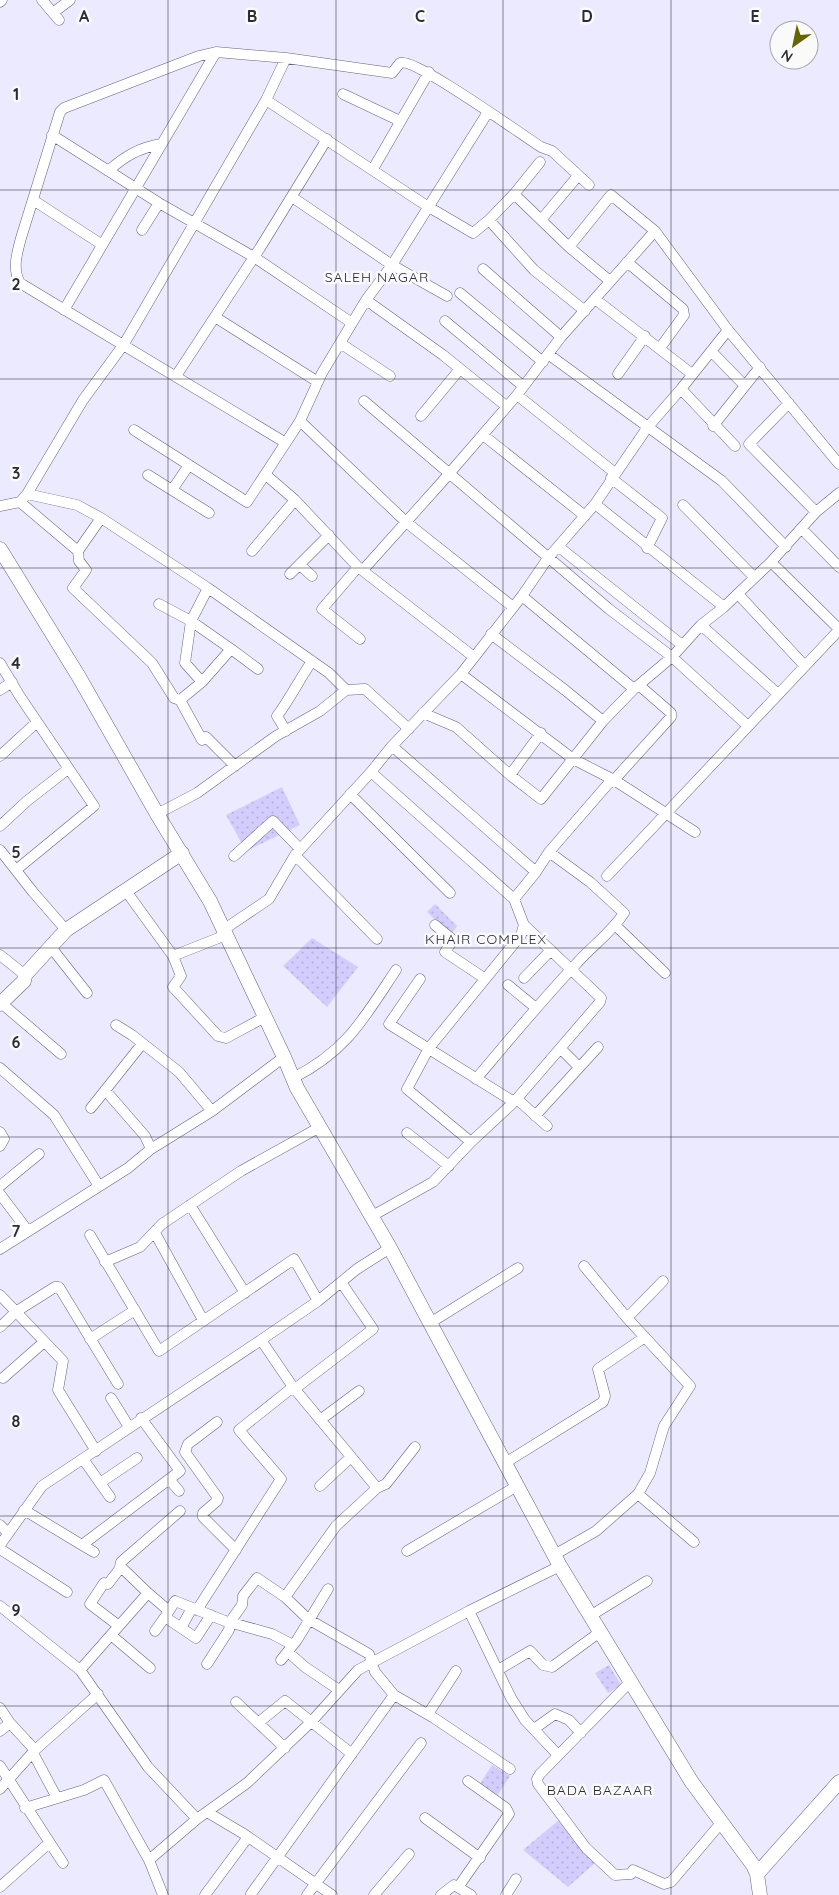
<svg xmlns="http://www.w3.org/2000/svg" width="839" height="1895" font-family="Quicksand,sans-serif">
	<defs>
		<pattern id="park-dots" width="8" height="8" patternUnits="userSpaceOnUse" patternTransform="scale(1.25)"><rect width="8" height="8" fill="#d2cdfd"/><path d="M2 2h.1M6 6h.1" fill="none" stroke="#b5b0da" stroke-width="1.8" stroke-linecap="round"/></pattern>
	</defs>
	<rect width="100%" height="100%" fill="#eceaff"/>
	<!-- park -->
	<path fill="url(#park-dots)" d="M 282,787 L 300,825 L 246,851 L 226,815 Z
		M 435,904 L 457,926 L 451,935 L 427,912 Z
		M 312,938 L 358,967 L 327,1007 L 283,966 Z
		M 609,1665 L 621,1685 L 608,1693 L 595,1673 Z
		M 492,1765 L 510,1776 L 497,1796 L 480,1784 Z
		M 559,1820 L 595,1863 L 568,1887 L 523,1850 Z"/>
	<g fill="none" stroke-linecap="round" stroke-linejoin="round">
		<defs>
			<path id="street" d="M 42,0 L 59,20
				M 0,2 L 2,0
				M 54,12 L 70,0
				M 216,52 L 199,56 L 64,108 L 60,112 L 21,238 C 17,253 12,269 20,283 L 286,443
				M 286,58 L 266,100 L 427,206 L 473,233 L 489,220 L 534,270 L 585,311
				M 343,94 L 400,121
				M 52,135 L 159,203 L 254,257 L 352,323
				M 373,169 L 429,72
				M 108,171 C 125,156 139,148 161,144
				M 514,194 L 569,247
				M 292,197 L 392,265 L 447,296
				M 33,200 L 101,244
				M 489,220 L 515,193 L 540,162
				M 541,220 L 577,177
				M 142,230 L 159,203
				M 627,262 L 683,309 L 684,315 L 660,348
				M 483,269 L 561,337
				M 610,281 L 569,247 L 611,195 L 655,231 L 728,330 L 839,464
				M 460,293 L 543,362
				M 595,299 L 692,374
				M 366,300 L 443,355 L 506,406
				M 64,310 L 216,52 L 286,58 L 392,73 L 400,63 C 414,57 522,135 541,147 L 552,151 L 589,185
				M 215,317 L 318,382
				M 445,321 L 523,386
				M 340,343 L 390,376
				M 711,351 L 745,386
				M 548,354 L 722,481 L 786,547
				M 618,374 L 645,336
				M 176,376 L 260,248 L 327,139
				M 681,389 L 735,446
				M 517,395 L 615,473
				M 364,401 L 609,609 L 672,657 L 748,726
				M 789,403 L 749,444 L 816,512
				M 421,416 L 460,369
				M 300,421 L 406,522 L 513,607
				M 713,426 L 760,367
				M 134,430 L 247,502 L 300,421 L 322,373 L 366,300 L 392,265 L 488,112
				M 483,435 L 585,516
				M 189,465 L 172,490 L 209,513
				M 148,475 L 172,490
				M 266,475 L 295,500 L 358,567 L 474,657
				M 611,478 L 662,518 L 647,548
				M 27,494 L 77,505 L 101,518 L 208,588 L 329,673 L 346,690 L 365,689 L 409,729
				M 20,502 L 78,551 L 101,518
				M 595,504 L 724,607
				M 683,505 L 754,577
				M 0,506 L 20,502 L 27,494 L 83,400 L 124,344 L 266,100
				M 802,529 L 839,567
				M 559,547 L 682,645
				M 78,551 L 79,561 L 86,570 L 73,588 L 152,663 L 174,698 L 180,700
				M 252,551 L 295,500
				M 771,562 L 839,629
				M 300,565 L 312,576
				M 358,567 L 322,609 L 360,639
				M 363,570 L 441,483 L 517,395 L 561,337 L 655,231
				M 290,574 L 329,535
				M 738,594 L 804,665
				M 522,596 L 634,689
				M 159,604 L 191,621 L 208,588
				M 701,625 L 778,694
				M 491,634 L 565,690 L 603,721
				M 0,663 L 19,695 L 94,806 L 16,870
				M 461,674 L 573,759 L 614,780 L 695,832
				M 202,682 L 185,663 L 191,621 L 231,649
				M 0,690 L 12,682
				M 423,713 L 456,727 L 510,775 L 541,799 L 603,721 L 634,689 L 672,657 L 701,625 L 724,607 L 771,562 L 816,512 L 839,493
				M 286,731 L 277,716 C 290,699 299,680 312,661
				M 392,746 L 536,872
				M 0,756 L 37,722
				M 235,766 L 206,737 L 202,740 L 180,700 L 202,682 L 231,649 L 258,669
				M 371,772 L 514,899 L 524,925 L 601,998 L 600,1002 L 514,1102 L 471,1142 L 433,1182 L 372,1216
				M 510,775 L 541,733
				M 350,794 L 450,893
				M 157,814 L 197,793 L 276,736 L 320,711 L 346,690
				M 0,826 L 27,801 L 68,769
				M 0,850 L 33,892 L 66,930
				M 295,855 L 377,939
				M 234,856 L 273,821 L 300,849
				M 607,876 L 839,630
				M 126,891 L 173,956 L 181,976 L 173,987 L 218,1036 L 226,1038 L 265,1017
				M 514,899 L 536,872 L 549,852 L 608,784 L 614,780 L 671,717 L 671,713 L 640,686
				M 435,925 L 453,940 L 445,952 L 484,978
				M 616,926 L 665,973
				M 223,930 L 269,899 L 295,855 L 371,772 L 392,746 L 461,674 L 522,596 L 548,558 L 595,504 L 647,428 L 681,389 L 728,330
				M 50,946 L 87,993
				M 0,955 L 25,975
				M 173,956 L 226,935
				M 524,978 L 551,950
				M 420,979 L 389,1024 L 514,1102
				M 508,985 L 536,1008
				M 0,1002 L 61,1054
				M 116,1025 L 132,1035 L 179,1072 L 212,1111
				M 561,1049 L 579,1067
				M 0,1068 L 54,1115 L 99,1186
				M 293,1078 C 347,1051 364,1018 396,970
				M 476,1079 C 509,1040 542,1000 577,963 C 593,945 611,933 624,913 L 590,882 L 549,852
				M 105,1090 L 145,1136 L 151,1149
				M 517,1099 L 547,1126
				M 91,1108 L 142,1044
				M 535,1116 L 598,1047
				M 0,1132 L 4,1139 L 0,1146
				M 407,1133 L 449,1166
				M 471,1142 L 407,1089 L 429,1048 L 521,935 L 524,925
				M 0,1186 L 39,1154
				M 0,1194 L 28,1231
				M 190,1205 L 245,1293
				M 155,1233 L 203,1320
				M 90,1235 L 159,1351 L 294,1259 L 318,1301
				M 0,1249 L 128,1168 L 151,1149 L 212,1111 L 284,1057
				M 105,1262 L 140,1247 L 162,1224 L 241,1171 L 320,1127
				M 0,1295 L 63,1361 L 58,1390 L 96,1451
				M 627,1318 L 663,1281
				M 430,1323 L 518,1268
				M 0,1327 L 17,1311 L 55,1287 L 59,1287 L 118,1384
				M 90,1339 L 135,1310
				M 261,1340 L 293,1387 L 377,1488
				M 3,1378 L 44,1342
				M 296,1388 L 373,1329 L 341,1282
				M 111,1398 L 129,1427
				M 320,1420 L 359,1391
				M 217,1422 L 188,1444 L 185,1452 L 218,1498 L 217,1501 L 203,1513 L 203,1517 L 236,1550
				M 415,1447 L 386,1484 L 377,1488 L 336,1526 L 285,1597 L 308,1619 L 369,1654 L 375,1672 L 394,1695 L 434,1718 L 510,1769
				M 83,1459 L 110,1497
				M 505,1463 L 603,1402 L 605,1396 L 598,1369 L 645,1337
				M 169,1479 L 179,1491
				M 100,1483 L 137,1458
				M 320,1486 L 351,1457
				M 638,1494 L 694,1542
				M 24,1510 L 82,1545 L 180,1471 L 141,1418
				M 0,1525 L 8,1533
				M 0,1545 L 42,1486 L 261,1340 L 318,1301 L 357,1269 L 390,1248
				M 82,1545 L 94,1552
				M 0,1549 L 67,1592
				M 407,1551 L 517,1486
				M 554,1555 L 596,1531 L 638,1494 L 650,1473 L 664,1426 L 690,1386 L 627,1318 L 584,1266
				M 120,1567 L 121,1562 L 180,1511
				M 0,1606 L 80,1670 L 148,1767 L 197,1819
				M 197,1610 L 281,1479 L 239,1430 L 293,1387
				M 169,1611 L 165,1617 L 196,1638 L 211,1615
				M 469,1611 L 511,1698 L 525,1720 L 558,1755
				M 590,1616 L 647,1581
				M 119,1626 L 90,1604 L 104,1583 L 108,1584 L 121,1567 L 148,1593
				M 181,1628 L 192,1608
				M 155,1631 L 165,1617
				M 111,1635 L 150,1668
				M 288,1652 L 305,1667 L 339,1690
				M 281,1660 L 297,1640 L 328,1589
				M 207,1664 L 229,1630 L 230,1622 L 242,1605 L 243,1596 L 257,1578 L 285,1597
				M 80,1670 L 148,1593 L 169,1611 L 175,1601 L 225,1621 L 272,1634 L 293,1645
				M 498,1670 L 530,1651 L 543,1665 L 552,1667 L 600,1632
				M 630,1682 L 540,1774 L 537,1779 L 538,1784 L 586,1848 L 615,1875 L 631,1874 L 633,1870 L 664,1884 L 671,1882 L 721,1823
				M 236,1702 L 285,1748
				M 0,1708 L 10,1723
				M 428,1714 L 456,1671
				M 258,1723 L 285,1701 L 352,1754
				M 534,1729 L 555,1714 L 569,1720 L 581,1733
				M 0,1731 L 10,1723 L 35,1750
				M 33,1753 L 57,1798
				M 0,1766 L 63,1863
				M 0,1789 L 35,1750 L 98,1694
				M 25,1808 L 84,1790 L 104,1780 L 149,1860 L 163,1895
				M 207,1812 L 244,1834 L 332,1895
				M 425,1818 L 480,1858
				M 149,1860 L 197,1819 L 247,1783 L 311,1722 L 358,1670 L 469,1611 L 560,1566
				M 459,1886 L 509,1814 L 506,1808 L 468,1781
				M 0,1887 L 48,1844
				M 251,1894 L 394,1695
				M 205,1895 L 248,1837
				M 307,1895 L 421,1743
				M 374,1895 L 409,1854
				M 441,1895 L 454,1885 L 471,1895
				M 506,1895 L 516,1879"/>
			<path id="secondary" d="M 0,549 L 79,677 L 157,814 L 210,901 L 284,1057 L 297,1088 L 390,1248 L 560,1566 L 691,1781 L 753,1865 L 757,1874 L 760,1895
				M 0,1004 L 24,981 L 25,975 L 66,930 L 182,853
				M 757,1874 L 839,1782"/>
		</defs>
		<!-- street casing -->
		<use href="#street" stroke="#666381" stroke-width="11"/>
		<!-- secondary casing -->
		<use href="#secondary" stroke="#666381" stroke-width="15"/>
		<!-- street -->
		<use href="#street" stroke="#fff" stroke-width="10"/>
		<!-- secondary -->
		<use href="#secondary" stroke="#fff" stroke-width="14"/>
	</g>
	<!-- grid -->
	<path fill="none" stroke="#2d2b38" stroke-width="1" stroke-opacity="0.55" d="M 168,0 L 168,1895M 336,0 L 336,1895M 503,0 L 503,1895M 671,0 L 671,1895M 0,190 L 839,190M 0,379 L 839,379M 0,568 L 839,568M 0,758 L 839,758M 0,948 L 839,948M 0,1137 L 839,1137M 0,1326 L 839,1326M 0,1516 L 839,1516M 0,1706 L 839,1706"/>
	<g text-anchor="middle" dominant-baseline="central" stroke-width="5" stroke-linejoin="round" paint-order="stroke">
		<!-- neighbourhood labels -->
		<g font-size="14" letter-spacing="1" fill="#2d2b38" stroke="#fafafa">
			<text x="377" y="277">SALEH NAGAR</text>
			<text x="486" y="939">KHAIR COMPLEX</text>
			<text x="600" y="1790">BADA BAZAAR</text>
		</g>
	</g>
	<g font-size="16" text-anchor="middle" font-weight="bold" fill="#2d2b38" stroke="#fafafa" stroke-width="5" stroke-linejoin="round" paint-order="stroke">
		<text x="84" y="22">A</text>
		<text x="252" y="22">B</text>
		<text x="420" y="22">C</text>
		<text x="587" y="22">D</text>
		<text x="755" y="22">E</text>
		<text x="16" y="100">1</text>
		<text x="16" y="290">2</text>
		<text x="16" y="479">3</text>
		<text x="16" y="669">4</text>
		<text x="16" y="858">5</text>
		<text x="16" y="1048">6</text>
		<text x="16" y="1237">7</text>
		<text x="16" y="1427">8</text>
		<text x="16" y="1616">9</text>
	</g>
	<!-- north arrow -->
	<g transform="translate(794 45) rotate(213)"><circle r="24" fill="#fafafa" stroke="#a8a7ac"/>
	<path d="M0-4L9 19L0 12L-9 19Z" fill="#646500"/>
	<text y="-8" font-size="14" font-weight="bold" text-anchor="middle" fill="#2d2b38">N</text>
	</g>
</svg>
